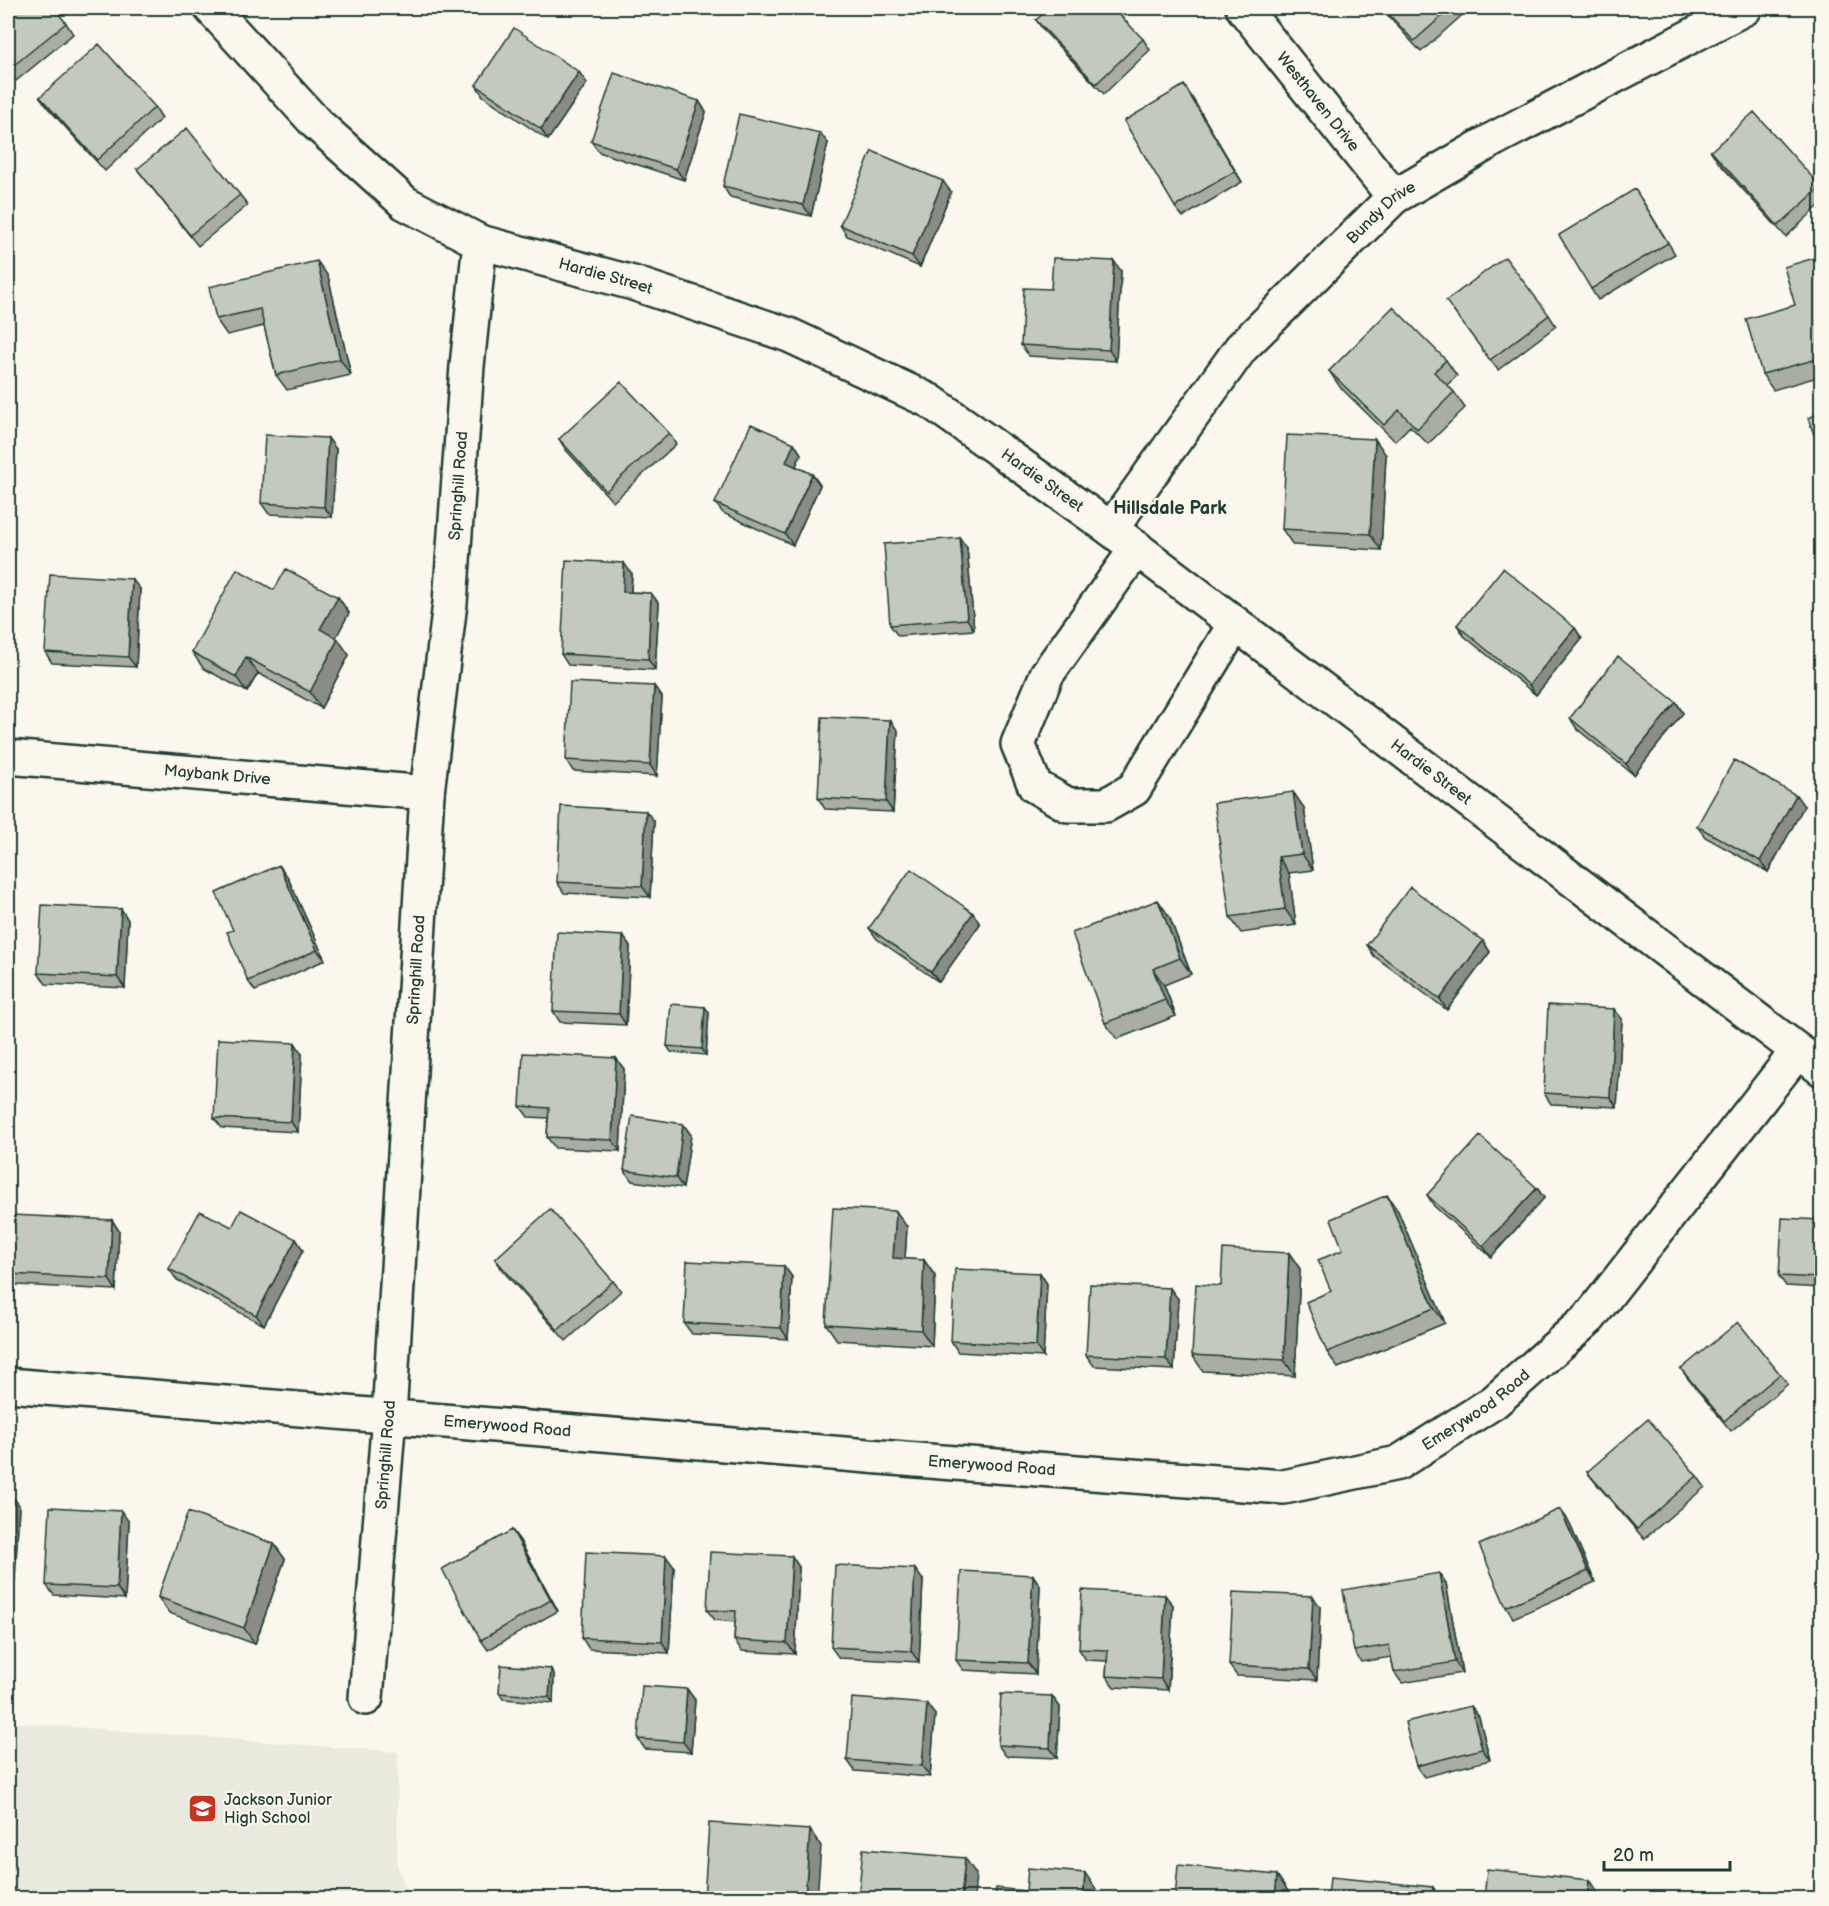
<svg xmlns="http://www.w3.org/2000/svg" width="1829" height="1906" font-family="'Balsamiq Sans',sans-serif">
	<rect width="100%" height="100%" fill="#fbf7ec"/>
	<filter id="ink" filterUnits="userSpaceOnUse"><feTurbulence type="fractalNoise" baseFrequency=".0167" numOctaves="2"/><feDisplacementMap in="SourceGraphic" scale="12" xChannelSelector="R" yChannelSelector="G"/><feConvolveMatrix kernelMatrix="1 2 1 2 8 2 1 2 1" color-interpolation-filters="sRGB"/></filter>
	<g filter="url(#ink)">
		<!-- built -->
		<path fill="#eae9de" d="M 8,1722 L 398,1752 L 397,1865 L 409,1898 L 8,1898 Z"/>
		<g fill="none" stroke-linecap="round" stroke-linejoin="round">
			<defs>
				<g id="minor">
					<path id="s1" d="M 211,8 L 316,123 L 405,203 L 480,242 L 633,283 L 789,335 L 930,401 L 1111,529 L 1822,1069"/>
					<path id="s2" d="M 1243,8 L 1394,197"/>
					<path id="s3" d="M 1111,529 L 1241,348 L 1394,197 L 1494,139 L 1745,8"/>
					<path d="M 1137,548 L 1047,674 L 1018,744 L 1035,786 L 1068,805 L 1106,805 L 1134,789 L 1235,624"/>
					<path id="s4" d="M 8,757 L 427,793"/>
					<path id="s5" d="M 8,1385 L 941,1462 L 1284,1487 L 1398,1463 L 1494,1402 L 1589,1318 L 1797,1052"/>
					<path id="s6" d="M 366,1698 L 389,1416 L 427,793 L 450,603 L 467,366 L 480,242"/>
				</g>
			</defs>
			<!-- minor casing -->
			<use href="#minor" stroke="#1f3d34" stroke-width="38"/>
			<!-- minor -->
			<use href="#minor" stroke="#fbf7ec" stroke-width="33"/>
		</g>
		<!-- wall -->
		<path fill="#a9ada3" stroke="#1f3d34" stroke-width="1.5" d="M 8,8 L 66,23 L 73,34 L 16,81 L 8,71 Z
			M 1381,8 L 1470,8 L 1421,52 Z
			M 1036,20 L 1143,39 L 1150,50 L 1104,94 L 1044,31 Z
			M 587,83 L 548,140 L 483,96 L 476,85 Z
			M 1191,96 L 1242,182 L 1183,217 L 1175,207 Z
			M 40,97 L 155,107 L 162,118 L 105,171 L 48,108 Z
			M 699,101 L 706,112 L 684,180 L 599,152 L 591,141 Z
			M 828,143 L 811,216 L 730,197 L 723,186 Z
			M 1711,151 L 1821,187 L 1821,204 L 1786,237 L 1718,162 Z
			M 137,169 L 240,195 L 248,205 L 198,246 Z
			M 951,192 L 920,267 L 847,236 L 840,225 Z
			M 1642,200 L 1675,254 L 1598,300 L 1591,289 Z
			M 1821,256 L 1821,376 L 1773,390 L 1762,374 L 1795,305 Z
			M 1121,271 L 1116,361 L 1029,356 L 1021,345 L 1051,289 Z
			M 328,276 L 351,375 L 287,390 L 276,375 L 264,326 L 227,335 L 216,319 Z
			M 1454,312 L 1549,315 L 1556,326 L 1498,370 Z
			M 1446,360 L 1457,376 L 1447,385 L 1454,392 L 1465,408 L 1428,444 L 1410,426 L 1395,441 L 1340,387 L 1329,371 Z
			M 669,433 L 676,444 L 613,502 L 566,450 L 559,439 Z
			M 794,443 L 801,454 L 796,466 L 812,474 L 820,485 L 793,545 L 723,513 L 715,503 Z
			M 336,449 L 332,517 L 269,514 L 261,503 Z
			M 1386,455 L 1381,550 L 1293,545 L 1282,529 Z
			M 967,548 L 974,630 L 898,636 L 890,625 Z
			M 632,574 L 631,592 L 651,593 L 659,604 L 655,670 L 568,665 L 561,654 Z
			M 140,589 L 136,667 L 52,663 L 45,652 Z
			M 274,590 L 338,597 L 349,613 L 335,638 L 349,655 L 321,708 L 258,673 L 247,692 L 203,668 L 192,652 Z
			M 1457,625 L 1575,628 L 1582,639 L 1536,695 L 1464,636 Z
			M 654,686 L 662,697 L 657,776 L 573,771 L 566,760 Z
			M 1676,702 L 1683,713 L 1634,775 L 1577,729 L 1570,718 Z
			M 898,731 L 893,812 L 825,809 L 818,798 Z
			M 1293,792 L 1304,808 L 1313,870 L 1289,873 L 1296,925 L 1241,933 L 1230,917 Z
			M 1804,806 L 1768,872 L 1705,837 L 1697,826 Z
			M 654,821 L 650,897 L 564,893 L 557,882 Z
			M 287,876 L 325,960 L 255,991 L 248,981 L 233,930 Z
			M 121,909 L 128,920 L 125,988 L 46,984 L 38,973 Z
			M 1169,916 L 1191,974 L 1164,985 L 1176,1016 L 1117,1039 L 1105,1023 Z
			M 980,924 L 939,982 L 877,939 L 869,928 Z
			M 623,936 L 630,946 L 626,1025 L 560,1022 L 553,1011 Z
			M 1483,941 L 1490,952 L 1447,1010 L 1374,956 L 1367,945 Z
			M 1614,1009 L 1622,1019 L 1617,1107 L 1551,1104 L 1544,1093 Z
			M 709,1012 L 706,1055 L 671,1052 L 667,1046 Z
			M 295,1043 L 302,1054 L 298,1132 L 222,1128 L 214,1118 Z
			M 616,1058 L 624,1069 L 620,1151 L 555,1148 L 547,1137 L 548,1118 L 528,1117 L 520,1106 Z
			M 683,1124 L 691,1135 L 683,1188 L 632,1181 L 624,1170 Z
			M 1537,1188 L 1544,1198 L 1491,1257 L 1434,1206 L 1427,1195 Z
			M 1398,1211 L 1445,1323 L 1338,1368 L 1327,1352 L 1331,1291 Z
			M 112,1220 L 119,1231 L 116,1290 L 17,1285 L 9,1274 Z
			M 1821,1220 L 1821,1288 L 1786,1286 L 1779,1276 Z
			M 907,1227 L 905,1259 L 924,1260 L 935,1276 L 932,1346 L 837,1340 L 826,1324 Z
			M 296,1239 L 303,1250 L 264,1325 L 177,1280 L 169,1269 Z
			M 1289,1253 L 1300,1269 L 1295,1376 L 1203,1371 L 1192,1355 L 1221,1286 Z
			M 495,1259 L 613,1281 L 621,1291 L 566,1341 L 502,1270 Z
			M 784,1266 L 792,1277 L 788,1339 L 692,1334 L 684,1323 Z
			M 1040,1273 L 1047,1284 L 1043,1357 L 958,1352 L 951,1341 Z
			M 1178,1299 L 1174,1370 L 1094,1366 L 1086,1355 Z
			M 1681,1369 L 1780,1374 L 1788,1384 L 1731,1431 L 1689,1380 Z
			M 1587,1472 L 1697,1476 L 1705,1487 L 1644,1539 L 1595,1482 Z
			M 8,1494 L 19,1505 L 15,1579 L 8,1579 Z
			M 1560,1509 L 1568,1520 L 1595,1582 L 1513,1618 L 1506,1607 Z
			M 129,1522 L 125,1599 L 54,1595 L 46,1585 Z
			M 512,1530 L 520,1541 L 558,1611 L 488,1650 L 481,1640 Z
			M 274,1544 L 285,1559 L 255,1644 L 169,1613 L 158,1597 Z
			M 674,1567 L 669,1653 L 589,1649 L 582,1638 Z
			M 799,1567 L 795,1654 L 742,1651 L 734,1640 L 735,1622 L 715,1620 L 707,1610 Z
			M 1439,1573 L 1446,1583 L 1462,1673 L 1402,1683 L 1394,1672 L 1391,1657 L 1361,1662 L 1354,1651 Z
			M 1033,1575 L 1040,1586 L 1036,1674 L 963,1670 L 956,1660 Z
			M 923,1580 L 919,1662 L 839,1658 L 831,1647 Z
			M 1173,1605 L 1168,1690 L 1114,1687 L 1106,1676 L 1107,1661 L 1086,1660 L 1079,1649 Z
			M 1320,1607 L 1317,1680 L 1237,1676 L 1229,1665 Z
			M 554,1674 L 553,1703 L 503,1699 L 499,1693 Z
			M 687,1689 L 695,1700 L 691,1752 L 645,1749 L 638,1739 Z
			M 1052,1696 L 1060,1707 L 1057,1758 L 1006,1756 L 998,1745 Z
			M 1471,1706 L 1479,1717 L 1490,1760 L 1424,1777 L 1416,1766 Z
			M 935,1715 L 930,1777 L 855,1771 L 847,1760 Z"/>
		<!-- shaded-wall -->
		<path fill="#898d85" stroke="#1f3d34" stroke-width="1.5" d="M 579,72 L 587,83 L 548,140 L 541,129 Z
			M 1184,85 L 1191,96 L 1242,182 L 1235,171 Z
			M 699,101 L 706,112 L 684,180 L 676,169 Z
			M 820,133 L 828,143 L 811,216 L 803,205 Z
			M 943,181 L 951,192 L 920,267 L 912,256 Z
			M 317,261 L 328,276 L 351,375 L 340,359 Z
			M 1114,261 L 1121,271 L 1116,361 L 1109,350 Z
			M 328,438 L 336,449 L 332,517 L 324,507 Z
			M 1375,439 L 1386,455 L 1381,550 L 1370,534 Z
			M 794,443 L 801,454 L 793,472 L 786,462 Z
			M 812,474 L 820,485 L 793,545 L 785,534 Z
			M 960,538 L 967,548 L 974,630 L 967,619 Z
			M 624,563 L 632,574 L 630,603 L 623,592 Z
			M 132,579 L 140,589 L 136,667 L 128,657 Z
			M 8,588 L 13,596 L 10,651 L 8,647 Z
			M 651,593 L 659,604 L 655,670 L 648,659 Z
			M 338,597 L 349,613 L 332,645 L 320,629 Z
			M 1575,628 L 1582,639 L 1536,695 L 1529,685 Z
			M 338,639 L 349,655 L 321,708 L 310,692 Z
			M 246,657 L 258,673 L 247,692 L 236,677 Z
			M 654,686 L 662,697 L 657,776 L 650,765 Z
			M 1676,702 L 1683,713 L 1634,775 L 1626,764 Z
			M 890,720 L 898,731 L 893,812 L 886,802 Z
			M 1293,792 L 1304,808 L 1313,870 L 1302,854 Z
			M 1796,795 L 1804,806 L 1768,872 L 1760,861 Z
			M 646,811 L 654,821 L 650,897 L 642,886 Z
			M 1278,857 L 1289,873 L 1296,925 L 1285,909 Z
			M 279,865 L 287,876 L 325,960 L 317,950 Z
			M 8,899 L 12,906 L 9,964 L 8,961 Z
			M 1158,900 L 1169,916 L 1191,974 L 1180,958 Z
			M 121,909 L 128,920 L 125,988 L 117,977 Z
			M 973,913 L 980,924 L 939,982 L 931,972 Z
			M 623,936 L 630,946 L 626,1025 L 619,1014 Z
			M 1483,941 L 1490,952 L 1447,1010 L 1440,999 Z
			M 1153,969 L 1164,985 L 1176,1016 L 1165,1000 Z
			M 705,1007 L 709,1012 L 706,1055 L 702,1049 Z
			M 1614,1009 L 1622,1019 L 1617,1107 L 1610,1097 Z
			M 295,1043 L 302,1054 L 298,1132 L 291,1122 Z
			M 616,1058 L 624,1069 L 620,1151 L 612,1140 Z
			M 683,1124 L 691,1135 L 683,1188 L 676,1178 Z
			M 1537,1188 L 1544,1198 L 1491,1257 L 1483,1246 Z
			M 1387,1195 L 1398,1211 L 1445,1323 L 1434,1308 Z
			M 896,1211 L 907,1227 L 904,1274 L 893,1258 Z
			M 112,1220 L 119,1231 L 116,1290 L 109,1279 Z
			M 296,1239 L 303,1250 L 264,1325 L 256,1315 Z
			M 1289,1253 L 1300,1269 L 1295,1376 L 1284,1360 Z
			M 924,1260 L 935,1276 L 932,1346 L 921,1330 Z
			M 784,1266 L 792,1277 L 788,1339 L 781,1328 Z
			M 1040,1273 L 1047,1284 L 1043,1357 L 1036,1346 Z
			M 1170,1288 L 1178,1299 L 1174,1370 L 1166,1359 Z
			M 11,1494 L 19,1505 L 15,1579 L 8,1569 Z
			M 1560,1509 L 1568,1520 L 1595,1582 L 1588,1571 Z
			M 121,1511 L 129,1522 L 125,1599 L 117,1588 Z
			M 512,1530 L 520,1541 L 558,1611 L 551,1600 Z
			M 274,1544 L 285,1559 L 255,1644 L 244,1628 Z
			M 666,1556 L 674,1567 L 669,1653 L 662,1642 Z
			M 792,1556 L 799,1567 L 795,1654 L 787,1643 Z
			M 915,1569 L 923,1580 L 919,1662 L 911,1651 Z
			M 1439,1573 L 1446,1583 L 1462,1673 L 1455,1662 Z
			M 1033,1575 L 1040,1586 L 1036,1674 L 1028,1663 Z
			M 1165,1595 L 1173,1605 L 1168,1690 L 1161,1679 Z
			M 1313,1596 L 1320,1607 L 1317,1680 L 1309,1669 Z
			M 551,1669 L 554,1674 L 553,1703 L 549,1697 Z
			M 687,1689 L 695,1700 L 691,1752 L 683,1742 Z
			M 1052,1696 L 1060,1707 L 1057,1758 L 1050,1748 Z
			M 927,1704 L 935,1715 L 930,1777 L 922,1766 Z
			M 1471,1706 L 1479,1717 L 1490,1760 L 1482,1749 Z
			M 810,1830 L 821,1846 L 817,1899 L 805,1899 Z
			M 965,1858 L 976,1874 L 974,1899 L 961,1899 Z
			M 1085,1873 L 1096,1889 L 1095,1899 L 1083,1899 Z
			M 1277,1875 L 1288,1891 L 1287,1899 L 1275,1899 Z
			M 1589,1880 L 1600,1896 L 1600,1899 L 1587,1899 Z
			M 1433,1887 L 1441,1899 L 1431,1899 Z"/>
		<!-- building -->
		<path fill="#c4c9be" stroke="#1f3d34" stroke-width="1.5" d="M 8,8 L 54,8 L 66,23 L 8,70 Z
			M 1049,8 L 1113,8 L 1143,39 L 1096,84 L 1036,20 Z
			M 1383,8 L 1451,8 L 1414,41 Z
			M 514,28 L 579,72 L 541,129 L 476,85 Z
			M 99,44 L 155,107 L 97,160 L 40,97 Z
			M 614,73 L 699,101 L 676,169 L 591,141 Z
			M 1184,85 L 1235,171 L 1175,207 L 1124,121 Z
			M 1754,112 L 1821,187 L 1778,226 L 1711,151 Z
			M 739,114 L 820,133 L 803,205 L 723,186 Z
			M 187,128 L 240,195 L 190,235 L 137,169 Z
			M 872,151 L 943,181 L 912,256 L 840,225 Z
			M 1635,189 L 1668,243 L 1591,289 L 1559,235 Z
			M 1821,256 L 1821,358 L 1762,374 L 1746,319 L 1795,305 L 1784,267 Z
			M 1505,257 L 1549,315 L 1490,360 L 1446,301 Z
			M 1053,258 L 1114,261 L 1109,350 L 1021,345 L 1024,288 L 1051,289 Z
			M 317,261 L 340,359 L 276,375 L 260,309 L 216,319 L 209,287 Z
			M 1393,307 L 1446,360 L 1434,372 L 1454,392 L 1417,429 L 1399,410 L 1384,425 L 1329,371 Z
			M 621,382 L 669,433 L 606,491 L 559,439 Z
			M 1821,413 L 1821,454 L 1808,418 Z
			M 751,424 L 794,443 L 786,462 L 812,474 L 785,534 L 715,503 Z
			M 265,435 L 328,438 L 324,507 L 261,503 Z
			M 1287,435 L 1375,439 L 1370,534 L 1282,529 Z
			M 960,538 L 967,619 L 890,625 L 884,544 Z
			M 566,560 L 624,563 L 623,592 L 651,593 L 648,659 L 561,654 Z
			M 1503,568 L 1575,628 L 1529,685 L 1457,625 Z
			M 237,569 L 274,590 L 286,569 L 338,597 L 320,629 L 338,639 L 310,692 L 246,657 L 236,677 L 192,652 Z
			M 50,574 L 132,579 L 128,657 L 45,652 Z
			M 1618,656 L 1676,702 L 1626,764 L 1570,718 Z
			M 570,682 L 654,686 L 650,765 L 566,760 Z
			M 822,717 L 890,720 L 886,802 L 818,798 Z
			M 1734,760 L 1796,795 L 1760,861 L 1697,826 Z
			M 1293,792 L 1302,854 L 1278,857 L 1285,909 L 1230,917 L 1214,803 Z
			M 561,806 L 646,811 L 642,886 L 557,882 Z
			M 279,865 L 317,950 L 248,981 L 227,932 L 233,930 L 216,893 Z
			M 911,869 L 973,913 L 931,972 L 869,928 Z
			M 1410,887 L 1483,941 L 1440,999 L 1367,945 Z
			M 1158,900 L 1180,958 L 1153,969 L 1165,1000 L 1105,1023 L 1072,933 Z
			M 42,905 L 121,909 L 117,977 L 38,973 Z
			M 557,932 L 623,936 L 619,1014 L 553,1011 Z
			M 671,1004 L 705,1007 L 702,1049 L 667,1046 Z
			M 1548,1005 L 1614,1009 L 1610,1097 L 1544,1093 Z
			M 218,1039 L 295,1043 L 291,1122 L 214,1118 Z
			M 523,1053 L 616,1058 L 612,1140 L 547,1137 L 549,1108 L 520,1106 Z
			M 632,1116 L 683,1124 L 676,1178 L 624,1170 Z
			M 1480,1136 L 1537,1188 L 1483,1246 L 1427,1195 Z
			M 1387,1195 L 1434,1308 L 1327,1352 L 1306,1302 L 1331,1291 L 1318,1260 L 1343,1250 L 1331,1219 Z
			M 833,1208 L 896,1211 L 893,1258 L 924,1260 L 921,1330 L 826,1324 Z
			M 550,1209 L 613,1281 L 558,1330 L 495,1259 Z
			M 241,1210 L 296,1239 L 256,1315 L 169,1269 L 200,1211 L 232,1227 Z
			M 12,1215 L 112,1220 L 109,1279 L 9,1274 Z
			M 1782,1218 L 1821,1220 L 1821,1278 L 1779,1276 Z
			M 1223,1249 L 1289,1253 L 1284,1360 L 1192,1355 L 1196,1284 L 1221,1286 Z
			M 687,1261 L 784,1266 L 781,1328 L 684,1323 Z
			M 955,1269 L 1040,1273 L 1036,1346 L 951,1341 Z
			M 1090,1284 L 1170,1288 L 1166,1359 L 1086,1355 Z
			M 1738,1322 L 1780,1374 L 1724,1421 L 1681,1369 Z
			M 1648,1419 L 1697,1476 L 1637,1529 L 1587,1472 Z
			M 8,1494 L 11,1494 L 8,1562 Z
			M 50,1507 L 121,1511 L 117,1588 L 46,1585 Z
			M 1560,1509 L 1588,1571 L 1506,1607 L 1479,1545 Z
			M 188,1512 L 274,1544 L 244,1628 L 158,1597 Z
			M 512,1530 L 551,1600 L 481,1640 L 442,1569 Z
			M 586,1552 L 666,1556 L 662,1642 L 582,1638 Z
			M 710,1552 L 792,1556 L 787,1643 L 734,1640 L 736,1611 L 707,1610 Z
			M 835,1565 L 915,1569 L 911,1651 L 831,1647 Z
			M 961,1571 L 1033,1575 L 1028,1663 L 956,1660 Z
			M 1439,1573 L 1455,1662 L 1394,1672 L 1389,1645 L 1354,1651 L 1343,1590 Z
			M 1082,1590 L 1165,1595 L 1161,1679 L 1106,1676 L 1108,1650 L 1079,1649 Z
			M 1233,1592 L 1313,1596 L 1309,1669 L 1229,1665 Z
			M 501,1665 L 551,1669 L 549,1697 L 499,1693 Z
			M 642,1686 L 687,1689 L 683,1742 L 638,1739 Z
			M 1001,1694 L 1052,1696 L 1050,1748 L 998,1745 Z
			M 852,1698 L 927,1704 L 922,1766 L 847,1760 Z
			M 1471,1706 L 1482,1749 L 1416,1766 L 1405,1722 Z
			M 709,1823 L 810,1830 L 805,1899 L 704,1899 Z
			M 863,1849 L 965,1858 L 961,1899 L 858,1899 Z
			M 1178,1865 L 1277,1875 L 1275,1899 L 1175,1899 Z
			M 1028,1868 L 1085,1873 L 1083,1899 L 995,1899 L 996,1888 L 1026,1891 Z
			M 1487,1869 L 1589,1880 L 1587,1899 L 1484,1899 Z
			M 1330,1877 L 1433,1887 L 1431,1899 L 1328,1899 Z"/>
	</g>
	<!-- icons -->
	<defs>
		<symbol id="school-square" viewBox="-11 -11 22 22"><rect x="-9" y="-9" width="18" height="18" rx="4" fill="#c8321e" stroke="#fbf7ec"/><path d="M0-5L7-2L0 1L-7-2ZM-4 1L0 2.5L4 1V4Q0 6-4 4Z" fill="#fff"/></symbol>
	</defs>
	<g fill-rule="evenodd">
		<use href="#school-square" x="186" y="1792" width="33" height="33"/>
	</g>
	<g text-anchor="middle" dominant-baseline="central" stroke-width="4.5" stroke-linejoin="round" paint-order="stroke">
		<!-- street labels -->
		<g font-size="16" fill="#1f3d34" stroke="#fbf7ec">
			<text stroke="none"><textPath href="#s2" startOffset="120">Westhaven Drive</textPath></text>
			<text stroke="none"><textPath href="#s3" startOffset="418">Bundy Drive</textPath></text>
			<text stroke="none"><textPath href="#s1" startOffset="490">Hardie Street</textPath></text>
			<text stroke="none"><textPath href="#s1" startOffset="976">Hardie Street</textPath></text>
			<text stroke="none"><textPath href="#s6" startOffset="1216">Springhill Road</textPath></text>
			<text stroke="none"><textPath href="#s1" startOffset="1462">Hardie Street</textPath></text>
			<text stroke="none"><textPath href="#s4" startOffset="210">Maybank Drive</textPath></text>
			<text stroke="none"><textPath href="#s6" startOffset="730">Springhill Road</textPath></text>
			<text stroke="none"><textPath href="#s5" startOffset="1491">Emerywood Road</textPath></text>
			<text stroke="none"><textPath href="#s5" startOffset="501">Emerywood Road</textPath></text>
			<text stroke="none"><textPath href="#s6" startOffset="244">Springhill Road</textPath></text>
			<text stroke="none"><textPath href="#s5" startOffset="987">Emerywood Road</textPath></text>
		</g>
		<!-- poi labels -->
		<g font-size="16" fill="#1f3d34" stroke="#fbf7ec" text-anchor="start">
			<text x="224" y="1800">Jackson Junior<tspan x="224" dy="18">High School</tspan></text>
		</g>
		<!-- neighbourhood labels -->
		<g font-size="18" font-weight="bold" fill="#1f3d34" stroke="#fbf7ec">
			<text x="1170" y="508">Hillsdale Park</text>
		</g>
	</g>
	<!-- margin -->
	<rect width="1829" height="1906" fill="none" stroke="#fbf7ec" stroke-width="30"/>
	<rect x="15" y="15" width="1799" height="1876" fill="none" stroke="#1f3d34" stroke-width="2" filter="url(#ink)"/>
	<!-- scale -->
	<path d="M1604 1861v9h126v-9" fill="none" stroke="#1f3d34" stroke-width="3"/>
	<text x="1613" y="1861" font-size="18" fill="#1f3d34" stroke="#fbf7ec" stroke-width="4.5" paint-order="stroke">20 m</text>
</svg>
